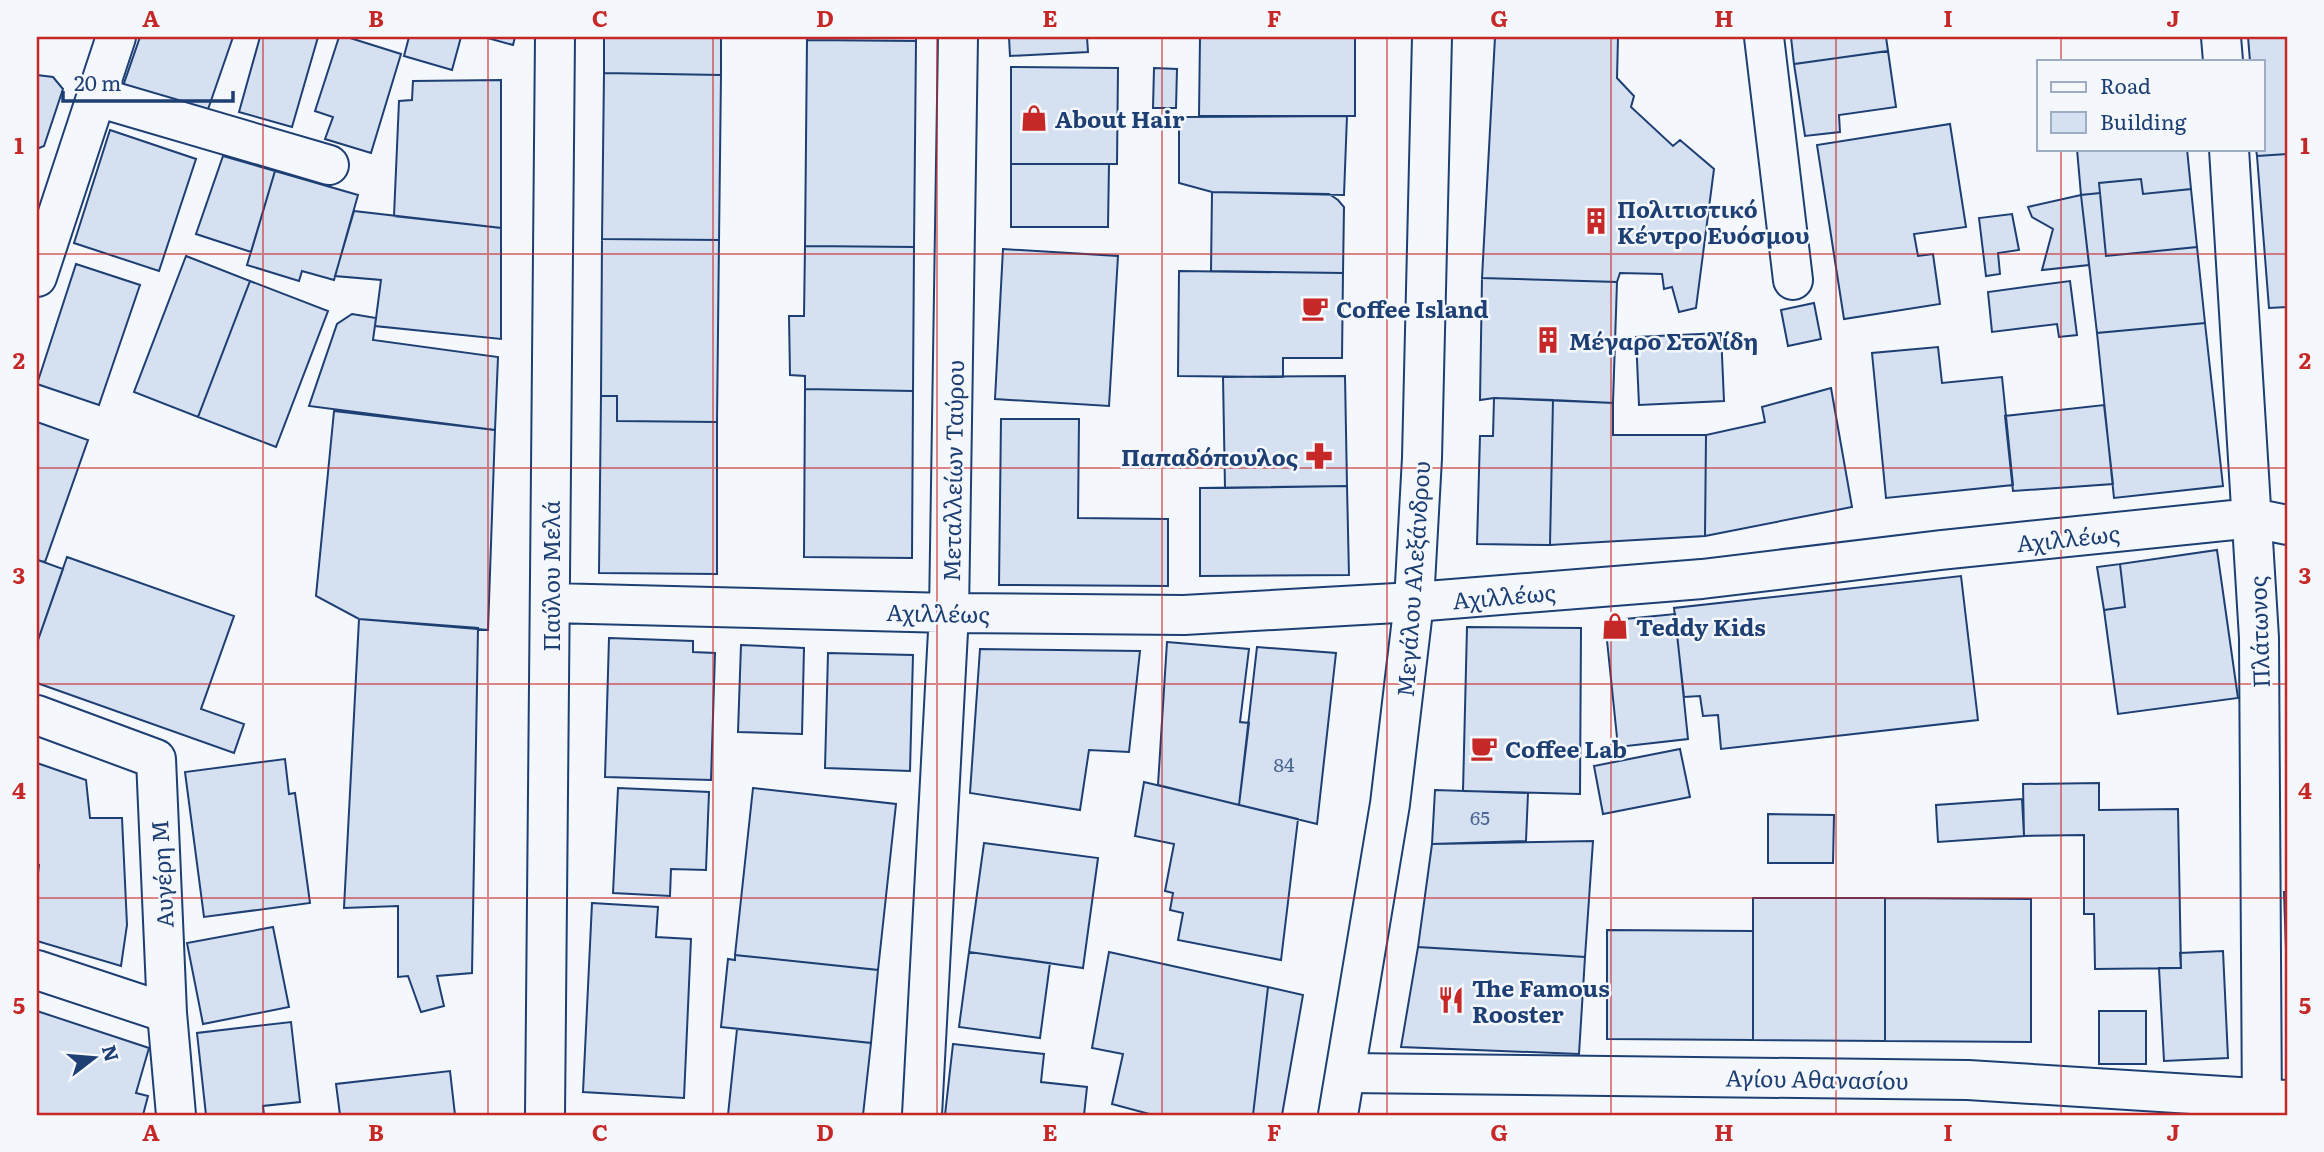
<svg xmlns="http://www.w3.org/2000/svg" width="2324" height="1152" font-family="Literata,serif">
	<rect width="100%" height="100%" fill="#f4f7fb"/>
	<!-- building -->
	<path fill="#d5e0f0" stroke="#1d3f73" stroke-width="2" d="M 140,37 L 233,37 L 205,118 L 122,89 Z
		M 260,37 L 318,37 L 292,127 L 239,112 Z
		M 339,37 L 347,37 L 401,54 L 371,153 L 325,139 L 333,117 L 315,111 Z
		M 409,37 L 461,37 L 452,70 L 404,56 Z
		M 484,37 L 515,37 L 513,45 Z
		M 604,37 L 721,37 L 721,75 L 604,73 Z
		M 807,37 L 916,37 L 916,41 L 807,40 Z
		M 1009,37 L 1087,37 L 1088,52 L 1010,56 Z
		M 1200,37 L 1355,37 L 1355,116 L 1199,116 Z
		M 1495,37 L 1618,37 L 1617,78 L 1634,96 L 1631,107 L 1673,146 L 1680,140 L 1714,169 L 1696,308 L 1679,312 L 1672,287 L 1664,289 L 1662,274 L 1620,273 L 1617,282 L 1482,278 Z
		M 1791,37 L 1886,37 L 1888,51 L 1794,64 Z
		M 2248,37 L 2287,37 L 2287,154 L 2257,156 L 2256,149 L 2263,149 L 2263,61 L 2250,61 Z
		M 807,40 L 916,41 L 914,247 L 805,246 Z
		M 1888,51 L 1896,107 L 1839,115 L 1840,132 L 1805,136 L 1794,64 Z
		M 1011,67 L 1118,68 L 1117,164 L 1011,164 Z
		M 1154,68 L 1177,69 L 1176,108 L 1153,108 Z
		M 604,73 L 721,75 L 719,240 L 602,239 Z
		M 37,75 L 53,77 L 63,89 L 44,146 L 37,149 Z
		M 501,80 L 501,228 L 394,216 L 399,101 L 412,100 L 413,81 Z
		M 1347,116 L 1344,195 L 1212,192 L 1179,183 L 1179,117 Z
		M 1950,124 L 1966,227 L 1914,234 L 1918,256 L 1933,254 L 1940,304 L 1844,319 L 1817,145 Z
		M 110,130 L 196,159 L 159,271 L 74,243 Z
		M 2077,149 L 2187,149 L 2191,189 L 2143,194 L 2141,179 L 2099,183 L 2100,193 L 2081,195 Z
		M 2287,154 L 2287,307 L 2269,308 L 2257,156 Z
		M 223,156 L 275,171 L 251,252 L 196,234 Z
		M 1011,164 L 1109,164 L 1108,227 L 1011,227 Z
		M 275,171 L 358,195 L 334,280 L 302,271 L 299,281 L 247,265 Z
		M 2141,179 L 2143,194 L 2191,189 L 2197,247 L 2106,256 L 2099,183 Z
		M 1212,192 L 1329,194 L 1338,200 L 1344,207 L 1343,273 L 1211,271 Z
		M 2100,193 L 2106,256 L 2197,247 L 2205,323 L 2097,333 L 2081,195 Z
		M 2081,195 L 2089,265 L 2042,270 L 2053,229 L 2032,217 L 2028,207 Z
		M 354,211 L 501,228 L 501,339 L 375,326 L 381,280 L 335,276 Z
		M 2012,214 L 2019,250 L 1998,253 L 2000,274 L 1986,276 L 1979,218 Z
		M 602,239 L 719,240 L 717,422 L 617,421 L 617,396 L 601,396 Z
		M 805,246 L 914,247 L 913,391 L 805,389 L 805,376 L 790,375 L 789,316 L 804,316 Z
		M 1003,249 L 1118,256 L 1109,406 L 995,399 Z
		M 186,256 L 250,281 L 198,417 L 134,392 Z
		M 76,264 L 140,285 L 99,405 L 37,384 Z
		M 1179,271 L 1343,273 L 1342,358 L 1283,358 L 1283,377 L 1178,376 Z
		M 1482,278 L 1617,282 L 1613,403 L 1494,398 L 1480,400 Z
		M 250,281 L 328,311 L 276,447 L 198,417 Z
		M 2070,281 L 2077,335 L 2059,337 L 2057,324 L 1992,332 L 1988,292 Z
		M 1814,303 L 1821,339 L 1788,346 L 1781,310 Z
		M 352,314 L 376,318 L 373,340 L 498,357 L 495,430 L 309,406 L 337,324 Z
		M 2205,323 L 2223,486 L 2114,498 L 2097,333 Z
		M 1721,333 L 1724,401 L 1639,405 L 1636,337 Z
		M 1938,347 L 1942,383 L 2002,377 L 2013,485 L 1886,498 L 1872,353 Z
		M 1345,376 L 1347,486 L 1225,488 L 1223,377 Z
		M 1831,388 L 1852,507 L 1705,536 L 1706,435 L 1765,422 L 1762,407 Z
		M 805,389 L 913,391 L 912,558 L 804,557 Z
		M 601,396 L 617,396 L 617,421 L 717,422 L 717,574 L 599,573 Z
		M 1494,398 L 1553,400 L 1550,545 L 1477,544 L 1480,436 L 1493,436 Z
		M 1553,400 L 1613,403 L 1613,435 L 1706,435 L 1705,536 L 1550,545 Z
		M 2104,405 L 2113,484 L 2013,491 L 2005,416 Z
		M 334,411 L 495,430 L 488,630 L 359,619 L 316,596 Z
		M 1001,419 L 1079,419 L 1078,518 L 1168,519 L 1168,586 L 999,585 Z
		M 37,422 L 88,440 L 45,562 L 37,560 Z
		M 1347,486 L 1349,575 L 1200,576 L 1200,488 Z
		M 2217,550 L 2238,698 L 2118,714 L 2104,610 L 2125,607 L 2120,564 Z
		M 67,557 L 234,616 L 201,709 L 244,724 L 234,753 L 37,683 L 37,643 Z
		M 38,560 L 63,569 L 37,643 L 37,563 Z
		M 2120,564 L 2125,607 L 2104,610 L 2097,567 Z
		M 1961,576 L 1978,720 L 1721,749 L 1718,715 L 1703,716 L 1700,696 L 1684,697 L 1674,608 Z
		M 1675,614 L 1688,739 L 1618,747 L 1605,621 Z
		M 359,619 L 478,628 L 472,973 L 437,976 L 444,1006 L 421,1012 L 408,976 L 398,977 L 398,906 L 344,908 Z
		M 1467,627 L 1581,628 L 1580,794 L 1463,791 Z
		M 609,638 L 693,641 L 693,652 L 715,653 L 711,780 L 605,777 Z
		M 1167,642 L 1249,649 L 1240,722 L 1249,723 L 1239,805 L 1158,785 Z
		M 741,645 L 804,648 L 802,734 L 738,732 Z
		M 1257,647 L 1336,653 L 1317,824 L 1239,805 Z
		M 980,649 L 1140,651 L 1129,752 L 1089,750 L 1080,810 L 970,793 Z
		M 828,653 L 913,655 L 910,771 L 825,768 Z
		M 1680,749 L 1690,797 L 1603,814 L 1594,766 Z
		M 285,759 L 289,794 L 295,793 L 310,903 L 204,917 L 185,772 Z
		M 37,763 L 86,780 L 90,818 L 122,818 L 127,925 L 121,966 L 37,941 L 37,881 L 39,865 L 37,865 Z
		M 1144,782 L 1298,819 L 1281,960 L 1178,940 L 1183,913 L 1170,910 L 1173,893 L 1165,891 L 1174,844 L 1135,836 Z
		M 2099,783 L 2099,810 L 2178,809 L 2181,968 L 2095,969 L 2094,914 L 2084,914 L 2084,835 L 2024,836 L 2023,784 Z
		M 618,788 L 709,792 L 706,870 L 671,869 L 670,896 L 613,893 Z
		M 753,788 L 896,804 L 878,970 L 735,955 Z
		M 1435,790 L 1528,793 L 1526,841 L 1432,844 Z
		M 2022,799 L 2024,836 L 1938,842 L 1936,805 Z
		M 1768,814 L 1834,815 L 1833,863 L 1768,863 Z
		M 1593,841 L 1585,957 L 1418,947 L 1432,844 Z
		M 984,843 L 1098,858 L 1083,968 L 969,952 Z
		M 2284,892 L 2287,892 L 2287,978 Z
		M 1753,898 L 1885,898 L 1885,1041 L 1753,1040 Z
		M 1885,898 L 2031,899 L 2031,1042 L 1885,1041 Z
		M 592,903 L 658,907 L 656,937 L 691,939 L 684,1098 L 583,1092 Z
		M 273,927 L 289,1007 L 203,1024 L 187,943 Z
		M 1607,930 L 1753,931 L 1753,1040 L 1607,1039 Z
		M 1418,947 L 1585,957 L 1579,1054 L 1401,1047 Z
		M 2223,951 L 2228,1058 L 2164,1061 L 2159,968 L 2181,968 L 2180,953 Z
		M 969,952 L 1050,963 L 1040,1038 L 959,1027 Z
		M 1109,952 L 1268,987 L 1253,1115 L 1153,1115 L 1112,1104 L 1123,1054 L 1092,1048 Z
		M 735,955 L 878,970 L 871,1043 L 721,1027 L 728,959 L 735,960 Z
		M 1268,987 L 1303,995 L 1282,1115 L 1253,1115 Z
		M 37,1011 L 149,1048 L 136,1093 L 148,1096 L 143,1115 L 37,1115 Z
		M 2099,1011 L 2146,1011 L 2146,1064 L 2099,1064 Z
		M 291,1022 L 300,1102 L 263,1106 L 264,1115 L 206,1115 L 197,1033 Z
		M 737,1029 L 871,1043 L 863,1115 L 728,1115 Z
		M 953,1044 L 1044,1054 L 1041,1082 L 1087,1087 L 1084,1115 L 945,1115 Z
		M 450,1071 L 455,1115 L 340,1115 L 336,1084 Z"/>
	<g fill="none" stroke-linecap="round" stroke-linejoin="round">
		<defs>
			<path id="minor" d="M 1764,37 L 1793,280
				M 2221,37 L 2223,61
				M 97,97 L 329,165
				M 2229,149 L 2259,638 L 2262,1115
				M 37,277 L 116,37
				M 550,603 L 949,613 L 1184,615 L 1414,602 L 1702,579 L 1941,550 L 2253,518 L 2287,525
				M 37,715 L 156,759 L 167,1013 L 176,1115
				M 37,970 L 167,1013
				M 1346,1073 L 1968,1080 L 2287,1100
				M 545,1115 L 555,37
				M 922,1115 L 949,613 L 958,37"/>
			<path id="major" d="M 1338,1115 L 1390,804 L 1414,602 L 1422,458 L 1432,37"/>
		</defs>
		<!-- minor casing -->
		<use href="#minor" stroke="#1d3f73" stroke-width="42"/>
		<!-- major casing -->
		<use href="#major" stroke="#1d3f73" stroke-width="42"/>
		<!-- minor -->
		<use href="#minor" stroke="#f4f7fb" stroke-width="38"/>
		<!-- major -->
		<use href="#major" stroke="#f4f7fb" stroke-width="38"/>
	</g>
	<!-- grid -->
	<path fill="none" stroke="#c62828" stroke-width="2" stroke-opacity="0.55" d="M 263,37 L 263,1115M 488,37 L 488,1115M 713,37 L 713,1115M 937,37 L 937,1115M 1162,37 L 1162,1115M 1387,37 L 1387,1115M 1611,37 L 1611,1115M 1836,37 L 1836,1115M 2061,37 L 2061,61M 2061,149 L 2061,1115M 37,254 L 2287,254M 37,468 L 2287,468M 37,684 L 2287,684M 37,898 L 2287,898"/>
	<!-- icons -->
	<defs>
		<symbol id="shop-bare" viewBox="-9 -9 18 18"><path d="M-5-2.5h2.3a2.7 3.5 0 0 1 5.4 0H5L5.5 6h-11ZM-1.5-2.5h3a1.5 2.3 0 0 0-3 0Z" fill="#c62828" stroke="#f4f7fb" stroke-width="2.5" paint-order="stroke"/></symbol>
		<symbol id="building-bare" viewBox="-9 -9 18 18"><path d="M-4-6H4V6H1V3H-1V6H-4ZM-2.5-4.3h1.7v1.8h-1.7ZM.8-4.3h1.7v1.8H.8ZM-2.5-1h1.7V.8h-1.7ZM.8-1h1.7V.8H.8Z" fill="#c62828" stroke="#f4f7fb" stroke-width="2.5" paint-order="stroke"/></symbol>
		<symbol id="cafe-bare" viewBox="-9 -9 18 18"><path d="M-5.5-4.5H6V0H3Q3 3.5 0 3.5H-2.5Q-5.5 3.5-5.5 0ZM3-3.2v2h1.7v-2ZM-6 4.5H4V6H-6Z" fill="#c62828" stroke="#f4f7fb" stroke-width="2.5" paint-order="stroke"/></symbol>
		<symbol id="pharmacy-bare" viewBox="-9 -9 18 18"><path d="M-2-6h4v4h4v4h-4v4h-4v-4h-4v-4h4Z" fill="#c62828" stroke="#f4f7fb" stroke-width="2.5" paint-order="stroke"/></symbol>
		<symbol id="restaurant-bare" viewBox="-9 -9 18 18"><path d="M-5-6h1v4h1v-4h1v4h1v-4h1v5L-1.5 .5V6h-2V.5L-5-1ZM5-6V6H3V1.5H1.5Q1.5-4 5-6Z" fill="#c62828" stroke="#f4f7fb" stroke-width="2.5" paint-order="stroke"/></symbol>
	</defs>
	<g fill-rule="evenodd">
		<use href="#shop-bare" x="1015" y="99" width="38" height="38"/>
		<use href="#building-bare" x="1577" y="202" width="38" height="38"/>
		<use href="#cafe-bare" x="1296" y="289" width="38" height="38"/>
		<use href="#building-bare" x="1529" y="321" width="38" height="38"/>
		<use href="#pharmacy-bare" x="1300" y="437" width="38" height="38"/>
		<use href="#shop-bare" x="1596" y="607" width="38" height="38"/>
		<use href="#cafe-bare" x="1465" y="729" width="38" height="38"/>
		<use href="#restaurant-bare" x="1432" y="981" width="38" height="38"/>
	</g>
	<g text-anchor="middle" dominant-baseline="central" stroke-width="5" stroke-linejoin="round" paint-order="stroke">
		<!-- number labels -->
		<g font-size="19" fill="#4b6792">
			<text x="1284" y="764">84</text>
			<text x="1480" y="817">65</text>
		</g>
		<!-- poi labels -->
		<g font-size="23" font-weight="bold" fill="#1d3f73" stroke="#f4f7fb" text-anchor="start">
			<text x="1055" y="118">About Hair</text>
			<text x="1617" y="208">Πολιτιστικό<tspan x="1617" dy="26">Κέντρο Ευόσμου</tspan></text>
			<text x="1336" y="308">Coffee Island</text>
			<text x="1569" y="340">Μέγαρο Στολίδη</text>
			<text x="1298" y="456" text-anchor="end">Παπαδόπουλος</text>
			<text x="1636" y="626">Teddy Kids</text>
			<text x="1505" y="748">Coffee Lab</text>
			<text x="1472" y="987">The Famous<tspan x="1472" dy="26">Rooster</tspan></text>
		</g>
		<!-- street labels -->
		<g font-size="23" fill="#1d3f73" stroke="#f4f7fb">
			<text transform="translate(952 471) rotate(-89)">Μεταλλείων Ταύρου</text>
			<text transform="translate(2068 537) rotate(-6)">Αχιλλέως</text>
			<text transform="translate(550 576) rotate(-90)">Παύλου Μελά</text>
			<text transform="translate(1412 579) rotate(-86)">Μεγάλου Αλεξάνδρου</text>
			<text transform="translate(1504 595) rotate(-5)">Αχιλλέως</text>
			<text transform="translate(938 612) rotate(1)">Αχιλλέως</text>
			<text transform="translate(2258 632) rotate(-92)">Πλάτωνος</text>
			<text transform="translate(161 874) rotate(-93)">Αυγέρη Μ</text>
			<text transform="translate(1817 1078) rotate(1)">Αγίου Αθανασίου</text>
		</g>
	</g>
	<!-- border -->
	<rect width="2324" height="1152" fill="none" stroke="#f4f7fb" stroke-width="77"/>
	<!-- legend -->
	<rect x="2037" y="60" width="228" height="91" fill="#f4f7fb" stroke="#9eadc5" stroke-width="2"/>
	<rect x="2051" y="82" width="35" height="10" fill="#f4f7fb" stroke="#9eadc5" stroke-width="2"/>
	<text x="2100" y="94" font-size="21" fill="#1d3f73">Road</text>
	<rect x="2051" y="112" width="35" height="21" fill="#d5e0f0" stroke="#9eadc5" stroke-width="2"/>
	<text x="2100" y="130" font-size="21" fill="#1d3f73">Building</text>
	<!-- north arrow -->
	<g transform="translate(94 1058) rotate(74)" stroke="#f4f7fb" stroke-width="5" paint-order="stroke">
	<path d="M0-5L12 26L0 18L-12 26Z" fill="#1d3f73"/>
	<text y="-10" font-size="19" font-weight="bold" text-anchor="middle" fill="#1d3f73">N</text>
	</g>
	<!-- scale -->
	<path d="M63 91v10h170v-10" fill="none" stroke="#1d3f73" stroke-width="3.5"/>
	<text x="74" y="91" font-size="21" fill="#1d3f73" stroke="#f4f7fb" stroke-width="5" paint-order="stroke">20 m</text>
	<rect x="38" y="38" width="2248" height="1076" fill="none" stroke="#c62828" stroke-width="2.5"/>
	<g font-size="23" text-anchor="middle" font-weight="bold" fill="#c62828">
		<text x="151" y="27">A</text>
		<text x="376" y="27">B</text>
		<text x="600" y="27">C</text>
		<text x="825" y="27">D</text>
		<text x="1050" y="27">E</text>
		<text x="1274" y="27">F</text>
		<text x="1499" y="27">G</text>
		<text x="1724" y="27">H</text>
		<text x="1948" y="27">I</text>
		<text x="2173" y="27">J</text>
		<text x="19" y="154">1</text>
		<text x="2305" y="154">1</text>
		<text x="19" y="369">2</text>
		<text x="2305" y="369">2</text>
		<text x="19" y="584">3</text>
		<text x="2305" y="584">3</text>
		<text x="19" y="799">4</text>
		<text x="2305" y="799">4</text>
		<text x="19" y="1014">5</text>
		<text x="2305" y="1014">5</text>
		<text x="151" y="1141">A</text>
		<text x="376" y="1141">B</text>
		<text x="600" y="1141">C</text>
		<text x="825" y="1141">D</text>
		<text x="1050" y="1141">E</text>
		<text x="1274" y="1141">F</text>
		<text x="1499" y="1141">G</text>
		<text x="1724" y="1141">H</text>
		<text x="1948" y="1141">I</text>
		<text x="2173" y="1141">J</text>
	</g>
</svg>
